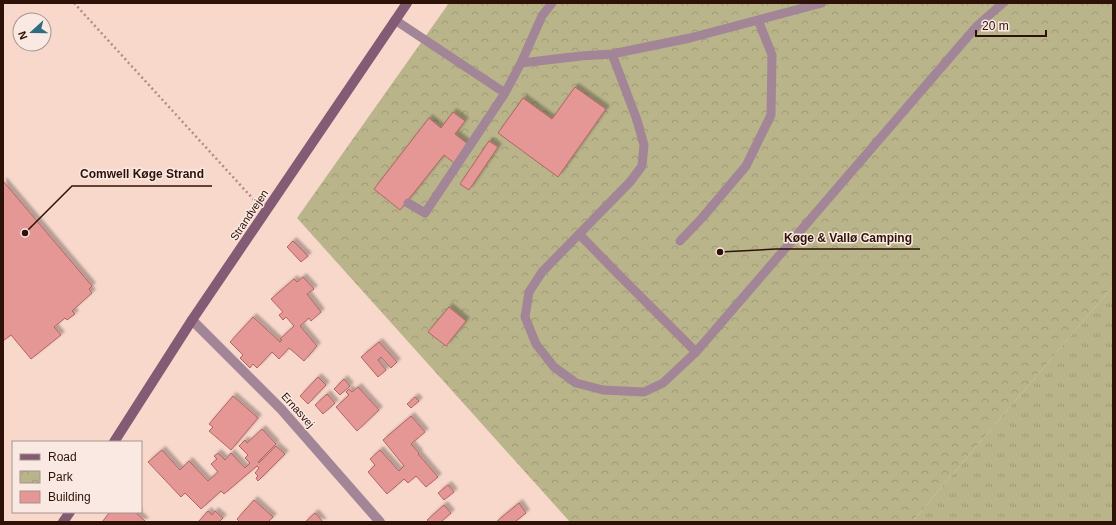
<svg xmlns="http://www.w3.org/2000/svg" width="1116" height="525" font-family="Arial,sans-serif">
	<defs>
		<pattern id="grass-tufts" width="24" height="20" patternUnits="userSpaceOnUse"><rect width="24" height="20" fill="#bab48a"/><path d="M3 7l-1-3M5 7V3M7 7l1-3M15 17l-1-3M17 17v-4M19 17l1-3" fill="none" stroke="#a09a76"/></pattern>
		<pattern id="park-crowns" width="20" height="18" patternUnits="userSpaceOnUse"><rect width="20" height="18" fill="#bab48a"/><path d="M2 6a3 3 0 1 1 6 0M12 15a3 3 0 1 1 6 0" fill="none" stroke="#a09a76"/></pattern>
		<filter id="shadow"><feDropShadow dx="3.5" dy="-3.5" stdDeviation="1" flood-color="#0004"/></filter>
	</defs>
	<rect width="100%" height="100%" fill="#f9d8cc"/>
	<!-- grass -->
	<path fill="url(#grass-tufts)" d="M 1113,286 L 1113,522 L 912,522 Z"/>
	<!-- park -->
	<path fill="url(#park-crowns)" d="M 449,3 L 1113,3 L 1113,286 L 912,522 L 570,522 L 297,218 Z"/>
	<!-- building -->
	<path fill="#e49795" stroke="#b26464" filter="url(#shadow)" d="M 575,87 L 606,109 L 558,177 L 498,133 L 523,98 L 552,119 Z
		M 453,112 L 465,121 L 455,134 L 469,145 L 454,163 L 444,155 L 400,210 L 374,189 L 429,118 L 441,128 Z
		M 489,141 L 498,147 L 469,190 L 460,184 Z
		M 3,181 L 92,286 L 89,289 L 92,293 L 72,311 L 75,314 L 67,320 L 65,318 L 54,327 L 61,335 L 31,359 L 11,335 L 3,341 Z
		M 293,241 L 308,256 L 301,262 L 287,247 Z
		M 303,277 L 314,289 L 307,294 L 321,312 L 311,321 L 309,318 L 300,326 L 317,346 L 304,361 L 289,348 L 279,359 L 272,352 L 257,368 L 253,364 L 250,368 L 240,358 L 243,355 L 230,342 L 253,317 L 280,342 L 282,340 L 280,339 L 294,326 L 286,317 L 283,320 L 279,315 L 283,312 L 271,299 L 294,279 L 297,282 Z
		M 449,307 L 466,321 L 446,346 L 428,332 Z
		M 379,342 L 397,362 L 391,368 L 381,357 L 378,360 L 386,370 L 378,377 L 361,357 Z
		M 318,377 L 326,385 L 308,404 L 300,396 Z
		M 344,379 L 350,386 L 340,395 L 334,389 Z
		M 358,387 L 379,410 L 357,431 L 336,407 L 349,395 L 346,392 L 349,389 L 352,392 Z
		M 327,394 L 335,403 L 323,414 L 315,405 Z
		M 233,396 L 258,418 L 231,450 L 209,431 L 213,427 L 209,424 Z
		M 415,397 L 419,401 L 411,408 L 407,404 Z
		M 411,416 L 425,432 L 411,444 L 419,453 L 418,454 L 438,477 L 426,487 L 416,476 L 408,483 L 404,479 L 387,494 L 368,472 L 375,465 L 370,459 L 380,450 L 399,471 L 404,466 L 383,440 Z
		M 262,429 L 276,444 L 258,462 L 259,463 L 276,446 L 285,454 L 258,481 L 256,478 L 258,476 L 255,473 L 259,468 L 257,466 L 224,494 L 221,491 L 201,509 L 185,493 L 181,497 L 148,462 L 162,450 L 180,470 L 189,461 L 208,481 L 218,472 L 211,464 L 217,459 L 214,456 L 218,453 L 225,460 L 231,453 L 245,468 L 250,463 L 245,458 L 248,455 L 239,446 L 245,440 L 247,443 Z
		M 448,485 L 454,492 L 444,500 L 438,493 Z
		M 254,500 L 273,517 L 268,522 L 240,522 L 237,519 Z
		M 519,503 L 526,513 L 516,521 L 517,522 L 496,522 Z
		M 444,505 L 451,513 L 441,522 L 429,522 L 427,520 Z
		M 208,511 L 212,515 L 215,511 L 223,518 L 219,522 L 198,522 Z
		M 110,512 L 139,512 L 137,514 L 145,521 L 144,522 L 102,522 Z
		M 315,513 L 323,522 L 305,522 Z"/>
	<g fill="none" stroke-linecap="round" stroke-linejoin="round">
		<!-- path -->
		<path stroke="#ae8e83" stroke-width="2.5" stroke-dasharray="2 3" stroke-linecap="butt" d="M 74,3 L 254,200"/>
		<!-- lane -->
		<path stroke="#a28698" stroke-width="9" d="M 395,20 L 505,93 L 425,213 L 408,203
			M 612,54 L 637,120 L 644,145 L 642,166 L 630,182 L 542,272 L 529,292 L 525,317 L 536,344 L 554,367 L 576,383 L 603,390 L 644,392 L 663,383 L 696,352 L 977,26 L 1003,3
			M 521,63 L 542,16 L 552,3
			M 505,93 L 521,63 L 581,56 L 612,54 L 690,38 L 822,3
			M 579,234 L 615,271 L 696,352
			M 680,241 L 702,218 L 746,166 L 771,115 L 772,55 L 758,20"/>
		<!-- street -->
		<path stroke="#a28698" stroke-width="10" d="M 192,320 L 281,409 L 380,522"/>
		<!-- secondary -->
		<path stroke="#835b75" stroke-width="10" d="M 114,442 L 192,320 L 407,3
			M 63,522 L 70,512"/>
	</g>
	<g text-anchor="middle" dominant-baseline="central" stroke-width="3" stroke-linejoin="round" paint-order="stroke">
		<!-- street labels -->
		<g font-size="11" fill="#2e1207" stroke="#fae9e3">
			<text transform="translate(249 215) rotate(-56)">Strandvejen</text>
			<text transform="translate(298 410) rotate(48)">Ernasvej</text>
		</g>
	</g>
	<!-- callouts -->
	<path fill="none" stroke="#2e1207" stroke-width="1.5" d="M25 233L72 186H212M720 252L776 249H920"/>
	<g fill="#2e1207" stroke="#fae9e3" stroke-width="1.5">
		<circle cx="25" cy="233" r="4"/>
		<circle cx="720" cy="252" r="4"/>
	</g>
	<g font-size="12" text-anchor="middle" font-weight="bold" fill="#2e1207" stroke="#fae9e3" stroke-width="3" stroke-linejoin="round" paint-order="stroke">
		<text x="142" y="178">Comwell Køge Strand</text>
		<text x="848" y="242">Køge &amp; Vallø Camping</text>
	</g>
	<!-- border -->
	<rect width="1116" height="525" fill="none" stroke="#2e1207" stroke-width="8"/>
	<!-- legend -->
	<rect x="12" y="441" width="130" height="72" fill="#fae9e3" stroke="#a8938b"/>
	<rect x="20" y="454" width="20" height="6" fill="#835b75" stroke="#a8938b"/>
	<text x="48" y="461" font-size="12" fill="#2e1207">Road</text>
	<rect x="20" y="471" width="20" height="12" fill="url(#park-crowns)" stroke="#a8938b"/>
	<text x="48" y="481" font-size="12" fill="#2e1207">Park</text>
	<rect x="20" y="491" width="20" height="12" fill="#e49795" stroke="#a8938b"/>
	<text x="48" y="501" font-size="12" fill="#2e1207">Building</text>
	<!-- north arrow -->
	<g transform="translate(32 32) rotate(249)"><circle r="19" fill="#fae9e3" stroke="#a8938b"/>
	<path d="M0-3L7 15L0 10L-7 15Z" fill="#2c6d80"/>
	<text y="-6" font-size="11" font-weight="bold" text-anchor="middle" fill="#2e1207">N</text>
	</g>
	<!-- scale -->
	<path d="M976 30v6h70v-6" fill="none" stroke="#2e1207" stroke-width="2"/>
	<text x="982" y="30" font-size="12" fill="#2e1207" stroke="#fae9e3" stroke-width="3" paint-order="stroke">20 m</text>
</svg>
